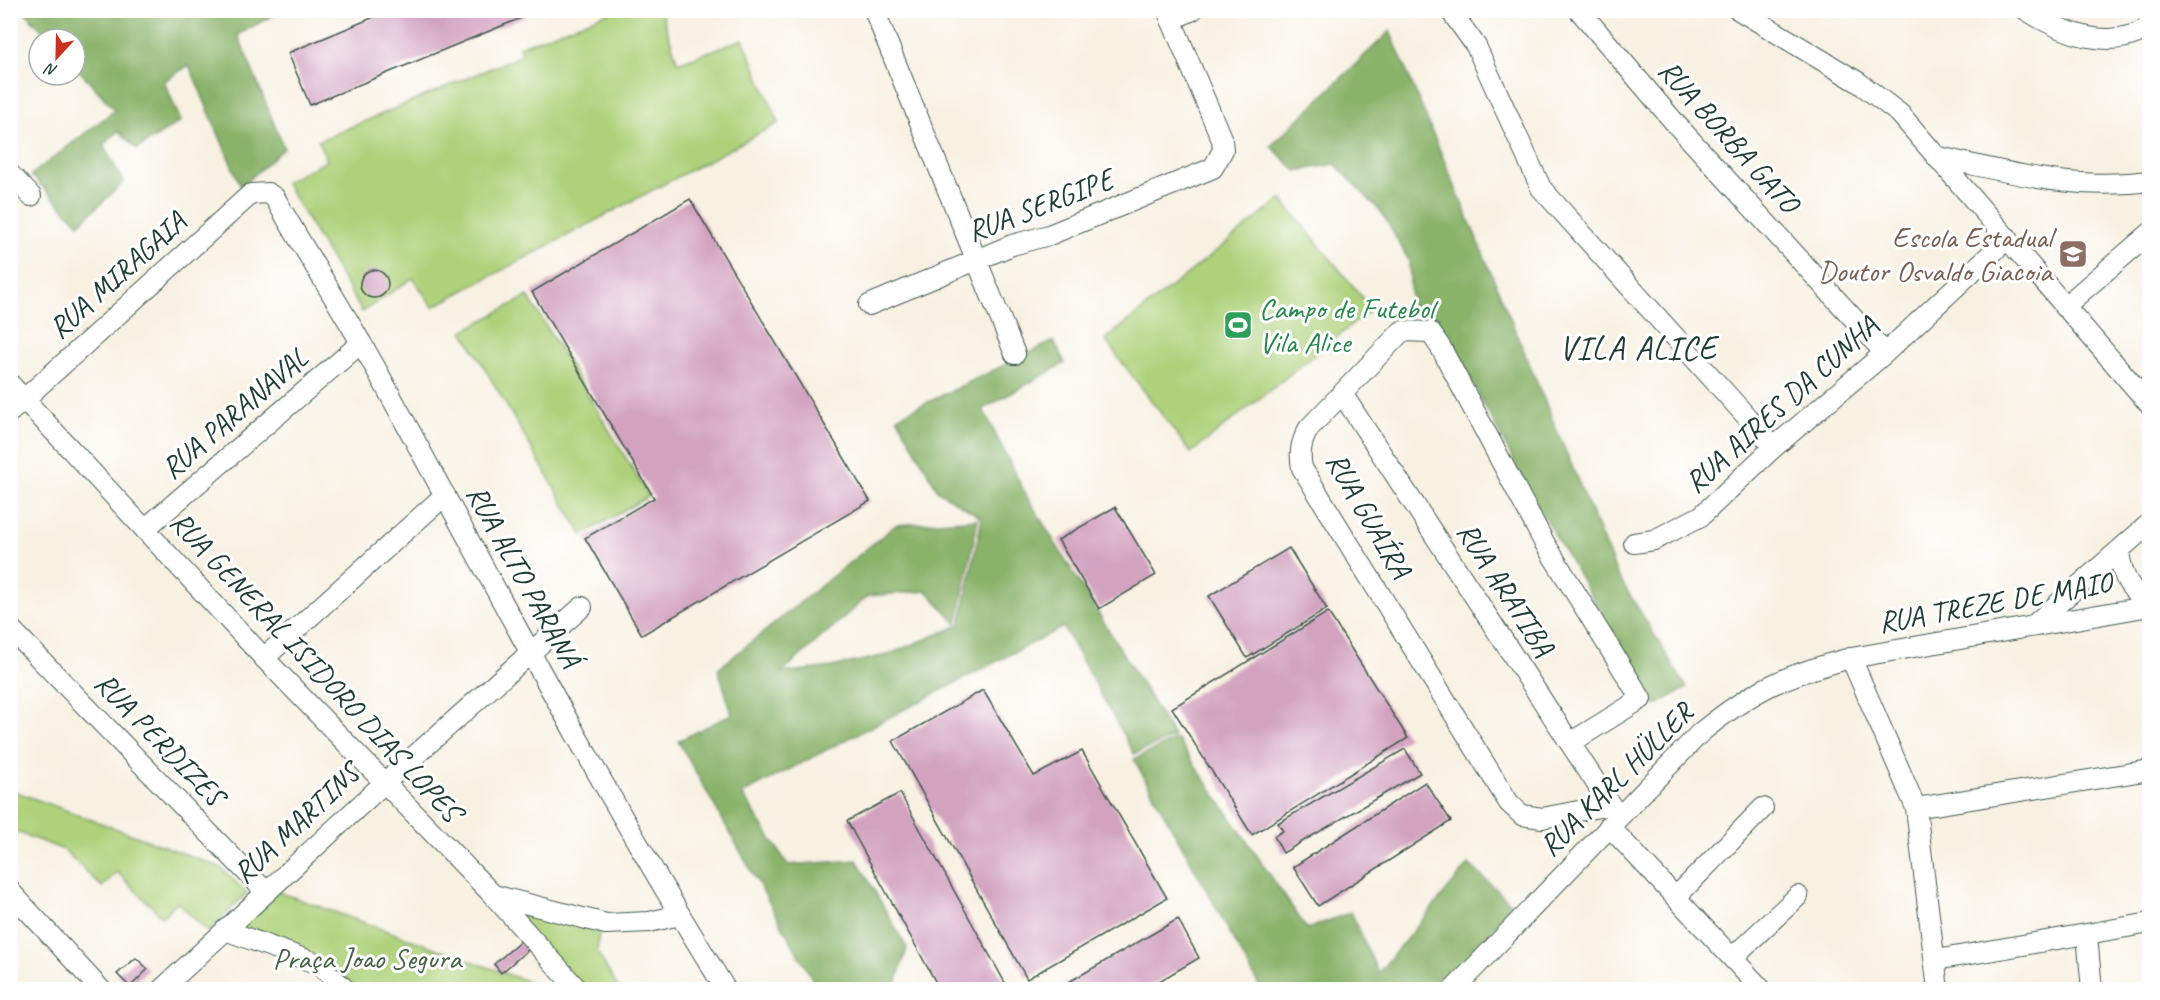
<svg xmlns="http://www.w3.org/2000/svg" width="2160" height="1000" viewBox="0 0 2160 1000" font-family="Caveat,sans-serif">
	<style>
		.green { fill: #aed17a; stroke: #668757; stroke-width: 1.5 }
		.forest { fill: #8ab36a; stroke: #54784f; stroke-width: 1.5 }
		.building { fill: #d2a2bf }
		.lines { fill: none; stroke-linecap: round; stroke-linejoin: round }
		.minor-casing { stroke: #40584e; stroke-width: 22 }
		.minor { stroke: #fff; stroke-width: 20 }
		.labels { text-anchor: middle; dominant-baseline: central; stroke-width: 6; stroke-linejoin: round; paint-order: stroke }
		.street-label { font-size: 30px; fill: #1f3d34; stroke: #fff }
		.education-label { font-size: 30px; fill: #785e54; stroke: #fff; text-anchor: end }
		.leisure-label { font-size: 30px; fill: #27864d; stroke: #fff; text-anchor: start }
		.park-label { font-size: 30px; fill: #436246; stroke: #fff }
		.quarter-label { font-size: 33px; letter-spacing: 1.5px; fill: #1f3d34; stroke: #fff }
	</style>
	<rect width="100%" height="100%" fill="#fff"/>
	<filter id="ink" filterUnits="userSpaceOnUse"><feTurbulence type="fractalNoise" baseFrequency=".0167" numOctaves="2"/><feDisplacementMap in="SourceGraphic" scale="12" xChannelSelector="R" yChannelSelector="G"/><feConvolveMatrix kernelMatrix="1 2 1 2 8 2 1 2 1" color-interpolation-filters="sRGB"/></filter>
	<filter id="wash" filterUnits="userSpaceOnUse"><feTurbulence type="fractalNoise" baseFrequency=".008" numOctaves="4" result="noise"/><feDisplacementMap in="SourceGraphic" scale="24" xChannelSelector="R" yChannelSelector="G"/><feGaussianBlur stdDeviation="1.35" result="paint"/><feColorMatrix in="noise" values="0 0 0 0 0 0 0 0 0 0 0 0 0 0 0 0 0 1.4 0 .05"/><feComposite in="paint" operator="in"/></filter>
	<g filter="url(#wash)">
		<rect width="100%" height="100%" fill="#f8f1e2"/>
		<g class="green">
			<polygon points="613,11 661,11 678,63 743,39 779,123 433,307 413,278 362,312 285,182 327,161 318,141 522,55 519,47"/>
			<polygon points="1281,199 1372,309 1191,453 1105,340"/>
			<polygon points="528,296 649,496 582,535 463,331"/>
			<polygon points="11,790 220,867 247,893 208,932 177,902 162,917 117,872 102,887 64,850 11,830"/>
			<polygon points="276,891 549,989 353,989 234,928"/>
			<polygon points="503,905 594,926 599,933 597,952 619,989 579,989"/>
		</g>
		<g class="forest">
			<polygon points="24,11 280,11 238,35 284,148 241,187 189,65 164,81 181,121 137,149 118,131 103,145 124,182 79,224 31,175 115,110 75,66 75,39 50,39"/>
			<path d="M1390,31L1617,574L1687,688L1656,705L1538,507L1459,357C1455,328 1435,320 1411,308L1409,261L1382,213L1335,164L1296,171L1271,146Z"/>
			<polygon points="1054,341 1065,363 983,409 1027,497 1174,737 1134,754 1063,627 742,794 788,865 857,860 907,948 894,990 818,989 678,741 732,714 718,669 896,525 978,519 957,624 927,591 868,596 781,673 832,667 887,655 960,625 982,518 938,491 897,417"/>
			<polygon points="1177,739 1307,929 1351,912 1378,973 1469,864 1512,904 1471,958 1440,989 1261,989 1134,759"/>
		</g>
		<g id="blocks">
			<g class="building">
				<polygon points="391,10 538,10 538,11 310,105 288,53"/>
				<polygon points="690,199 870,501 642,635 585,538 654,498 532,292"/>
				<circle cx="374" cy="284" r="14"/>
				<polygon points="1115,507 1156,575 1099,609 1058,540"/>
				<polygon points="1289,548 1327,609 1247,658 1209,596"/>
				<polygon points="1328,612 1408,738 1252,835 1172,708"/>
				<polygon points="983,690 1034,776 1082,751 1167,898 1027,979 893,741"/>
				<polygon points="1405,749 1420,773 1283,853 1274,836 1283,831 1278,823"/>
				<polygon points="1425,782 1451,821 1318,906 1293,867"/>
				<polygon points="900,793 1009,990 940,990 847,821"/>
				<polygon points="1178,919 1199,958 1144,990 1055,990"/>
				<polygon points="528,935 535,944 501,973 494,964"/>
				<polygon points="136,958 148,969 130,987 117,974"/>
			</g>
		</g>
	</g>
	<g filter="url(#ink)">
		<use href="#blocks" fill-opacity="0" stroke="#40584e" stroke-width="1.5"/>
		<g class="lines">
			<g class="minor-casing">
				<g id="minor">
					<polyline points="874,10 1015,354"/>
					<polyline points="1450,10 1476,46 1541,188 1774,447"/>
					<polyline points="1579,10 1676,124 1885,353"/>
					<polyline points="1739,10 1858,82 1900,114 2150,405"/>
					<path d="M2026,10C2062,33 2112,53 2150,26"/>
					<polyline points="1171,20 1193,10"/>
					<path d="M1939,157C2011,173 2075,191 2150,181"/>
					<polyline points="10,174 31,196"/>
					<polyline points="869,305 1012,245 1049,235 1213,168 1223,150 1222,140 1167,10"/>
					<polyline points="2064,307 2150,233"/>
					<polyline points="10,384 264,658 493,895 578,990"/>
					<polyline points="1343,395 1617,815"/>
					<path d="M10,412L251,194L268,193L275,198C307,255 343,310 375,367C489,576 600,788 726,990"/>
					<polyline points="146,528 361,343"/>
					<polyline points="1634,543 1654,540 1701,516 1774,447 1885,353 2008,238"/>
					<path d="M2119,552C2123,580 2129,587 2149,606"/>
					<polyline points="2035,624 2150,523"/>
					<polyline points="10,628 266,892"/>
					<polyline points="264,658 445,495"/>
					<polyline points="1851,658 1916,808 1938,990"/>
					<path d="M1570,743L1641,699L1544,542L1441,348L1430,332L1402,331L1309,428C1301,442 1299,452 1302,468L1509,803L1522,815L1542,818L1610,805"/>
					<polyline points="1916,808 2150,770"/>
					<polyline points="1609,826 1762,990"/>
					<polyline points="10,891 101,990"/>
					<polyline points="493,895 606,924 649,922 680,915"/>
					<polyline points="1676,897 1763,808"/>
					<polyline points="225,930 318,964 346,990"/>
					<polyline points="2087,935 2092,990"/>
					<polyline points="1733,957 1798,896"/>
					<polyline points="1936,960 2150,923"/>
					<polyline points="161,990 383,784 582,607"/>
					<path d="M1453,990L1700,733C1754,689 1785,675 1851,658L2150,606"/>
				</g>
			</g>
			<use href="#minor" class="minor"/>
		</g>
	</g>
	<defs>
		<g id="school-square" transform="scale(1.5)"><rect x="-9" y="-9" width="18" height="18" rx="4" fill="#8d6e63" stroke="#fff"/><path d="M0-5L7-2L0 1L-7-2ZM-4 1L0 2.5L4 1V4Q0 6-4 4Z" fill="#fff"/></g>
		<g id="stadium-square" transform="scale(1.5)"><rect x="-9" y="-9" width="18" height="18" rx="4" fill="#2e9e5b" stroke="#fff"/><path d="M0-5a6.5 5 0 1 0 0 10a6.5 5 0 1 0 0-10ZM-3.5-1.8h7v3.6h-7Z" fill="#fff"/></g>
	</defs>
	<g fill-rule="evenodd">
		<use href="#school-square" x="2073" y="254"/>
		<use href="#stadium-square" x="1238" y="325"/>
	</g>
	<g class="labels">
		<g class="street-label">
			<text transform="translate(1729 136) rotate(48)">RUA BORBA GATO</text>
			<text transform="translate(1040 205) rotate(-21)">RUA SERGIPE</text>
			<text transform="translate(117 275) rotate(-42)">RUA MIRAGAIA</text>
			<text transform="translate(1781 404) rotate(-42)">RUA AIRES DA CUNHA</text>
			<text transform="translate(234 413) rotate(-41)">RUA PARANAVAL</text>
			<text transform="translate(1369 515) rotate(60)">RUA GUAÍRA</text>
			<text transform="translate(524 576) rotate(61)">RUA ALTO PARANÁ</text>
			<text transform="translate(1506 589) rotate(57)">RUA ARATIBA</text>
			<text transform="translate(1995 602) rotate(-10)">RUA TREZE DE MAIO</text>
			<text transform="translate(316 666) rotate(47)">RUA GENERAL ISIDORO DIAS LOPES</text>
			<text transform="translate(160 739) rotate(46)">RUA PERDIZES</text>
			<text transform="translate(1616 779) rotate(-45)">RUA KARL HÜLLER</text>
			<text transform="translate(296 823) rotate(-43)">RUA MARTINS</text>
		</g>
		<g class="education-label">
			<text x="2052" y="237">Escola Estadual<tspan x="2052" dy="34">Doutor Osvaldo Giacoia</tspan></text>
		</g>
		<g class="leisure-label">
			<text x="1259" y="308">Campo de Futebol<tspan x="1259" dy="34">Vila Alice</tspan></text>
		</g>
		<g class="park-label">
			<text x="367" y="958">Praça Joao Segura</text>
		</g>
		<g class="quarter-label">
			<text x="1638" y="348">VILA ALICE</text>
		</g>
	</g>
	<rect width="2160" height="1000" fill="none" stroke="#fff" stroke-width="36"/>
	<g transform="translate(57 57) rotate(202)"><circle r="28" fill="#ffffff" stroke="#a5b1ae" stroke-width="1.5"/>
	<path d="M0-4.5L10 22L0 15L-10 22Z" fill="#c8321e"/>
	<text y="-9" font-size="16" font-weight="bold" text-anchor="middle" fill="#1f3d34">N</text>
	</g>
</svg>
